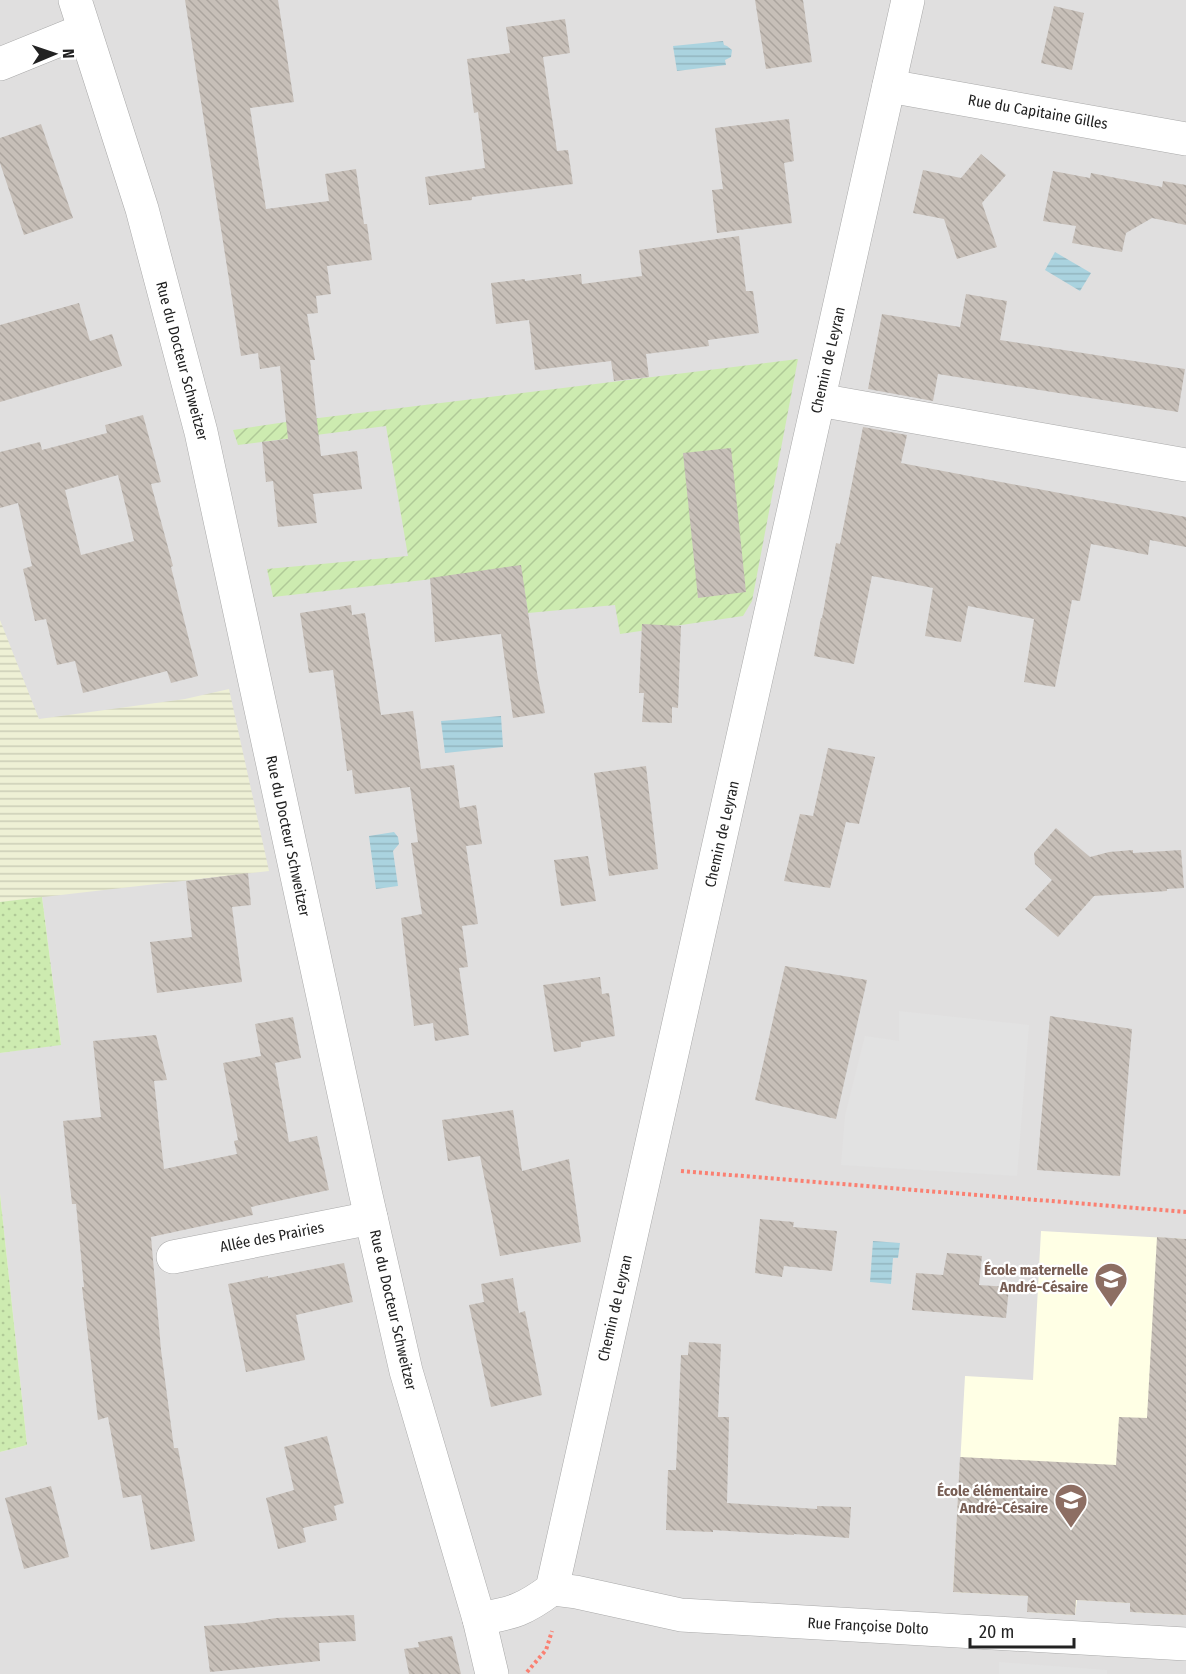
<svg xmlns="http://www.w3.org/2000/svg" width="1186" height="1674" viewBox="0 0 1186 1674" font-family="'Fira Sans Condensed',sans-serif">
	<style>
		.residential { fill: #e0dfdf }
		.education { fill: #ffffe5 }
		.farmland { fill: url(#farmland-rules) }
		.grass { fill: url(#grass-dots) }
		.garden { fill: url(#garden-furrows) }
		.parking { fill: #e2e2e2 }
		.water { fill: url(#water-rules) }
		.building { fill: url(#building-back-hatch); fill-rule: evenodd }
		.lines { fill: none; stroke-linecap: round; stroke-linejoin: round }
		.minor-casing { stroke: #a9a9a9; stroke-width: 34 }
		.path { stroke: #fa8072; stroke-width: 4; stroke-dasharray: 3 3; stroke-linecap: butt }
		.minor { stroke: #fff; stroke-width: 33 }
		.labels { text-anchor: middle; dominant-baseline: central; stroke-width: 4.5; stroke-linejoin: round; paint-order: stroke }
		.street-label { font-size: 15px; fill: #222; stroke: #fff }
		.education-label { font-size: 15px; font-weight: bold; fill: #785e54; stroke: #fff; text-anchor: end }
	</style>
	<defs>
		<pattern id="farmland-rules" width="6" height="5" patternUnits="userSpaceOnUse" patternTransform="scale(1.5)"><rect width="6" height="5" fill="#eef0d5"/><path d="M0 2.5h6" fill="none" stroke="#ccceb7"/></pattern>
		<pattern id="grass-dots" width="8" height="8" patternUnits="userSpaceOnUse" patternTransform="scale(1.5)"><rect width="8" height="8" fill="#cdebb0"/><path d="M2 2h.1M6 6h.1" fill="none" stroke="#b0c997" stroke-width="1.8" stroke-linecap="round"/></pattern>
		<pattern id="garden-furrows" width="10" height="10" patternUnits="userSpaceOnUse" patternTransform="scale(1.5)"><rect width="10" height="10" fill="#cdebb0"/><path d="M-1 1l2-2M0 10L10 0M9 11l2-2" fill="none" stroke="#b0c997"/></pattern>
		<pattern id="water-rules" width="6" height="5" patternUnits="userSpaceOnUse" patternTransform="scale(1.5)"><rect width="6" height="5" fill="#aad3df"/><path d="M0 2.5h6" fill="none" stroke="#92b5bf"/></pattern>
		<pattern id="building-back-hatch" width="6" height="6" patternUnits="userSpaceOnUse" patternTransform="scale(1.5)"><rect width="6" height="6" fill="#c7bfb8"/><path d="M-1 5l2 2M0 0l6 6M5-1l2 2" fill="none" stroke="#aba49e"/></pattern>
	</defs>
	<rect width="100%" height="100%" fill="#f2efe9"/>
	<polygon class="residential" points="0,0 1186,0 1186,1674 0,1674 0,1452 27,1445 0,1194 0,1053 61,1044 42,897 0,902"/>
	<polygon class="education" points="1041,1231 1186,1239 1186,1615 1131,1612 1131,1603 1077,1600 1075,1615 1028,1612 1028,1596 953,1592 965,1376 1033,1380"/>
	<polygon class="farmland" points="0,620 39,719 185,699 229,689 269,871 0,902"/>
	<g class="grass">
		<polygon points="42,897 61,1045 0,1053 0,902"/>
		<polygon points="0,1194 27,1445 0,1452"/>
	</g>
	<polygon class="garden" points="798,359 752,601 743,616 620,634 615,605 528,613 521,569 273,597 267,569 408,556 386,426 238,445 233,430 286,422"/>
	<g class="parking">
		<polygon points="899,1011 1029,1025 1017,1176 841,1165 845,1116 865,1036 899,1041"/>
		<polygon points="999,1662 1107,1670 1107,1674 999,1674"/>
	</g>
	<g class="water">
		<polygon points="723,41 724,45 727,46 732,50 731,57 725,60 726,65 677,71 673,46"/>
		<polygon points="1055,252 1091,273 1080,291 1045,270"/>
		<polygon points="501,716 503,747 445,753 441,721"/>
		<polygon points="394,832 398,837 399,844 393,851 398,886 376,889 369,836"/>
		<polygon points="873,1241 900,1243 898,1258 893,1258 891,1284 870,1282"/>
	</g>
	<g class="building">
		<polygon points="185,0 278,0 294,102 250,108 266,209 329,201 325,174 356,169 364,224 367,224 372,260 327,266 331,294 316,296 318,313 307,314 315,360 310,360 321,456 357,451 362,489 313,494 317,523 278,527 273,481 266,482 262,442 288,439 280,366 260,369 258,353 241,356"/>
		<polygon points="755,0 803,0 812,62 766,69"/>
		<polygon points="1054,6 1084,13 1072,70 1041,63"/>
		<polygon points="565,19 570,53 543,57 557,151 568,150 573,184 472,197 472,200 429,205 425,177 485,168 478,112 474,113 467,59 510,53 506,27"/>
		<polygon points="789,119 794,161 784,163 792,223 717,233 712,190 723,189 715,128"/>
		<polygon points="41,124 73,218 24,235 0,163 0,138"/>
		<polygon points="981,154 1006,175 982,203 997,247 957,259 944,219 913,213 923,170 961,178"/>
		<polygon points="1053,171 1090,178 1091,173 1162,187 1163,181 1186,185 1186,225 1152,218 1126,233 1122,252 1072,243 1076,226 1043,221"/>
		<polygon points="739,236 746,291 753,291 759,333 708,340 709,346 646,354 649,377 614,381 611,361 535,370 529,320 496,324 491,283 525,279 525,281 581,274 582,284 642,276 639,250"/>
		<polygon points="966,294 1007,301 1000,340 1185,369 1178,412 938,374 933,401 868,389 882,314 960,327"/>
		<polygon points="79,303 90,341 112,334 122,366 0,402 0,325"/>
		<path d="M143,415L161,482L151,484L173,566L171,567L198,676L171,683L167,671L83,693L75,661L57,665L46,619L35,621L23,569L32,566L18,503L0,508V452L40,442L42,450L107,433L105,425ZM118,475L134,541L81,555L65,490Z"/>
		<polygon points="863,427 907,435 901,463 1186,517 1186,547 1150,540 1148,555 1091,544 1080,601 1072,600 1055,687 1024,682 1034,619 968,606 961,642 925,636 933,588 872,576 854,664 814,656 821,618 822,618 836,543 840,544"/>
		<polygon points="731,448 746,592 698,598 683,453"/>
		<polygon points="521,565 537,673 545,713 513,718 501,634 435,642 430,578"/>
		<polygon points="351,605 352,615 365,613 381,715 413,711 421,769 454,765 460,808 476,805 482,844 466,846 478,924 462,926 468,967 459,968 469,1035 435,1041 433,1023 414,1026 401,918 422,914 411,843 418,842 410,787 355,794 352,770 347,771 333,670 309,673 300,613"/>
		<polygon points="642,624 681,626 678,708 672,707 672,723 642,722 644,693 639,693"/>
		<polygon points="828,748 875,757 859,824 846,822 830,888 784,881 800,814 813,816"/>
		<polygon points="646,766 658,869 609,876 594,773"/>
		<polygon points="1056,828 1090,857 1109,852 1133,850 1133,853 1181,850 1184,888 1167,889 1167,891 1094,896 1058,937 1025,909 1052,880 1035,864 1034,853"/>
		<polygon points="588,856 596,901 561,906 554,860"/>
		<polygon points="248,873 251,905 232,907 242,982 157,993 150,942 192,937 186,881"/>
		<polygon points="785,966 867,980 836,1119 755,1100"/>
		<polygon points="600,977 602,994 609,993 615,1036 581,1042 581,1047 554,1052 543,985"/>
		<polygon points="1050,1016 1132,1029 1120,1176 1037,1170"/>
		<polygon points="293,1017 301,1058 275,1063 289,1142 317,1136 329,1190 251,1207 253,1215 151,1237 161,1350 174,1448 178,1448 195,1541 151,1550 141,1495 123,1498 108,1417 98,1420 82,1287 84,1287 76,1204 72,1204 63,1121 101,1117 93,1041 156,1035 167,1080 154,1081 164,1169 237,1154 234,1141 238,1140 223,1063 261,1056 255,1024"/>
		<polygon points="513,1110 522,1171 569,1159 581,1242 500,1256 480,1156 448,1161 442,1120"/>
		<polygon points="760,1219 794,1222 793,1227 837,1231 832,1271 784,1266 782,1277 755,1273"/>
		<polygon points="1157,1237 1186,1239 1186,1615 1130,1612 1130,1603 1076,1600 1075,1615 1027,1612 1028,1596 953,1592 960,1457 1116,1465 1119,1417 1147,1418"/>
		<polygon points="947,1253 982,1256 979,1285 1009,1287 1006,1318 912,1310 916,1273 943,1275"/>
		<polygon points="344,1263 353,1302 296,1315 305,1360 246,1372 228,1284 268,1276 268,1278"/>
		<polygon points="513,1278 519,1313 525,1311 542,1395 491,1407 469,1305 484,1302 481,1284"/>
		<polygon points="689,1342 721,1344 718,1417 729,1417 727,1503 817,1509 817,1506 851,1507 849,1538 794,1534 794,1535 713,1530 713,1532 666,1530 668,1470 676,1470 681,1355 688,1355"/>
		<polygon points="327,1436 344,1503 334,1506 337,1520 303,1528 306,1542 278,1549 266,1498 294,1490 284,1447"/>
		<polygon points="51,1486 69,1557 24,1569 5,1498"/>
		<polygon points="354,1615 356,1641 319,1643 320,1661 210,1672 204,1626 245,1623 276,1618"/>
		<polygon points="452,1636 461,1674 409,1674 404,1649 419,1647 418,1642"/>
	</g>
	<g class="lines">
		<g class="minor-casing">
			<g id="minor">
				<polyline points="75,0 142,209 201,432 365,1191 406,1371 479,1619 492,1674"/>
				<polyline points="0,64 84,30"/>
				<polyline points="889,86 1186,139"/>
				<polyline points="819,400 1186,465"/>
				<polyline points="173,1257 371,1218"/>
				<polyline points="552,1589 576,1592 681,1615 1186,1644"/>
				<path d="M479,1619C513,1613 524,1610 552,1589L908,0"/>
			</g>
		</g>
		<g class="path">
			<polyline points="681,1171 1186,1212"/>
			<polyline points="527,1672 546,1650 552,1631"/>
		</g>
		<use href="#minor" class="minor"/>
	</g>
	<defs>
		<g id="school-pin" transform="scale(1.725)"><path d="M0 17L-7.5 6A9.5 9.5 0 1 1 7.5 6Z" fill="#8d6e63" stroke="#fff"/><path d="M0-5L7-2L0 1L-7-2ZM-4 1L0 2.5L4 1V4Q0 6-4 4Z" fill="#fff"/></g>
	</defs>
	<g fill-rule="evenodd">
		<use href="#school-pin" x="1111" y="1279"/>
		<use href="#school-pin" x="1071" y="1500"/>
	</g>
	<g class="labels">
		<g class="street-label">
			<text transform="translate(1038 112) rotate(10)">Rue du Capitaine Gilles</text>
			<text transform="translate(828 360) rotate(-77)">Chemin de Leyran</text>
			<text transform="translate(182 361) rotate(75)">Rue du Docteur Schweitzer</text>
			<text transform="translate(722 834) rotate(-77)">Chemin de Leyran</text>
			<text transform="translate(288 836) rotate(78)">Rue du Docteur Schweitzer</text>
			<text transform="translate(272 1237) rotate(-11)">Allée des Prairies</text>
			<text transform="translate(615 1308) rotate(-77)">Chemin de Leyran</text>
			<text transform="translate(393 1310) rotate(77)">Rue du Docteur Schweitzer</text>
			<text transform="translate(868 1626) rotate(3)">Rue Françoise Dolto</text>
		</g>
		<g class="education-label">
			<text x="1088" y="1270">École maternelle<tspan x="1088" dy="17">André-Césaire</tspan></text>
			<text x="1048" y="1491">École élémentaire<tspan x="1048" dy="17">André-Césaire</tspan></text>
		</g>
	</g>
	<g transform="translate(54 54) rotate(88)" stroke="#ffffff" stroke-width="4.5" paint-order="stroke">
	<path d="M0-4.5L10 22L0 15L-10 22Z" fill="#222222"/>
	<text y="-9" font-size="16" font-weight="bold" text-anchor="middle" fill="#222222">N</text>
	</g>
	<path d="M970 1638v9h104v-9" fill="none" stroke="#222222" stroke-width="3"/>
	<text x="979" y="1638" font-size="18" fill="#222222" stroke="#ffffff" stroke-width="4.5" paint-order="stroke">20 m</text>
</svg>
